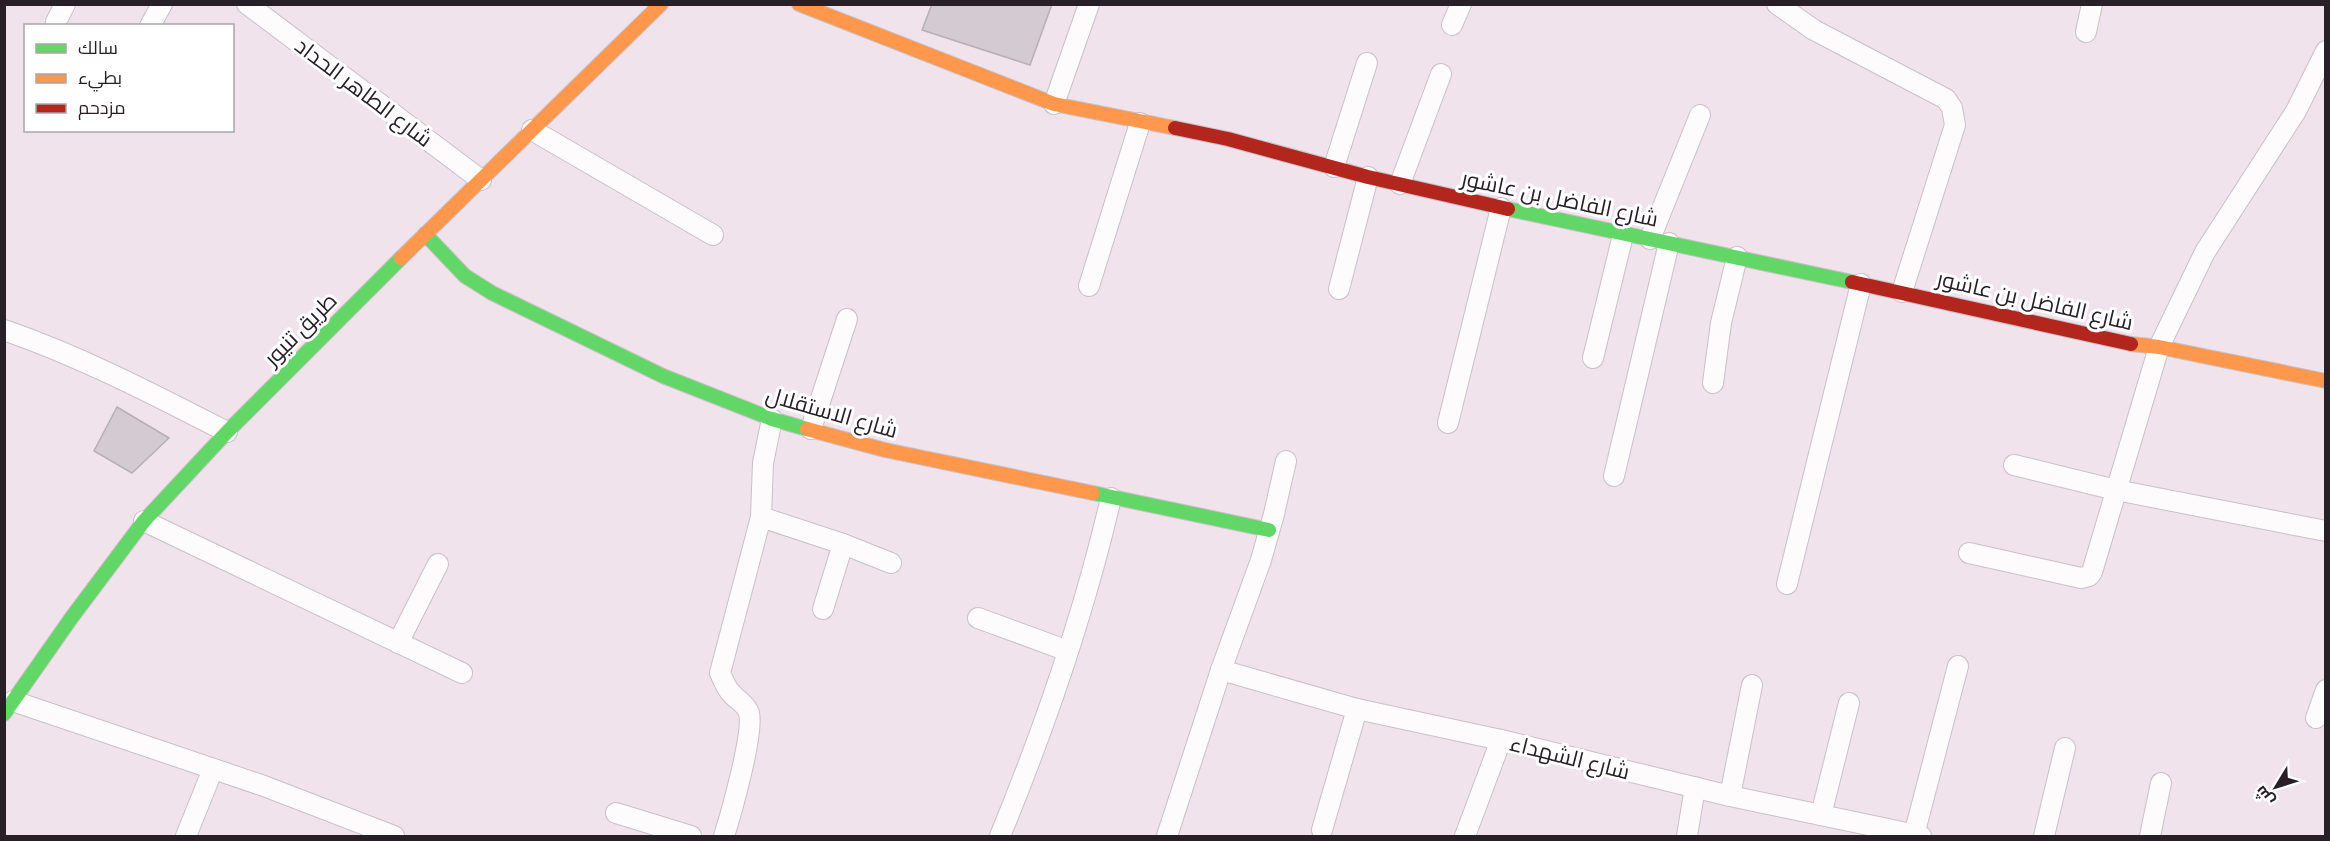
<svg xmlns="http://www.w3.org/2000/svg" width="2330" height="841" viewBox="0 0 2330 841" font-family="'Titillium Web',Cairo,sans-serif">
	<style>
		.building { fill: #d4cad1; stroke: #b8aeb5; stroke-width: 1.5 }
		.lines { fill: none; stroke-linecap: round; stroke-linejoin: round }
		.street-casing { stroke: #cac0c7; stroke-width: 22 }
		.fast-casing { stroke: #cac0c7; stroke-width: 16 }
		.slow-casing { stroke: #cac0c7; stroke-width: 16 }
		.jam-casing { stroke: #cac0c7; stroke-width: 16 }
		.street { stroke: #fdfbfc; stroke-width: 20 }
		.fast { stroke: #63d668; stroke-width: 14 }
		.slow { stroke: #ff974d; stroke-width: 14 }
		.jam { stroke: #b3261e; stroke-width: 14 }
		.labels { text-anchor: middle; dominant-baseline: central; stroke-width: 6; stroke-linejoin: round; paint-order: stroke }
		.street-label { font-size: 22px; fill: #282026; stroke: #fff }
	</style>
	<rect width="100%" height="100%" fill="#f0e3ec"/>
	<g class="building">
		<polygon points="932,4 1052,4 1030,65 922,30"/>
		<polygon points="117,407 169,438 132,473 94,451"/>
	</g>
	<g class="lines">
		<g class="street-casing">
			<g id="street">
				<polyline points="247,4 481,180"/>
				<polyline points="1777,4 1814,30 1946,99 1952,108 1955,125 1902,292"/>
				<polyline points="56,22 65,4"/>
				<polyline points="1452,25 1461,4"/>
				<polyline points="150,26 162,4"/>
				<polyline points="2086,32 2092,4"/>
				<polyline points="1054,104 1089,4"/>
				<polyline points="532,130 713,235"/>
				<polyline points="1334,167 1367,63"/>
				<polyline points="1400,184 1441,74"/>
				<polyline points="1650,239 1700,115"/>
				<polyline points="1089,286 1140,123"/>
				<polyline points="1339,289 1368,177"/>
				<path d="M4,330C82,357 155,395 227,432"/>
				<polyline points="1593,358 1623,235"/>
				<polyline points="1713,383 1721,323 1737,257"/>
				<polyline points="1448,423 1501,208"/>
				<polyline points="811,429 847,319"/>
				<polyline points="2014,465 2116,490 2326,531"/>
				<polyline points="1614,476 1669,243"/>
				<polyline points="761,517 843,544 891,563"/>
				<polyline points="144,521 462,673"/>
				<polyline points="1969,553 2081,578 2089,576 2092,572 2159,347 2205,252 2296,111 2326,51"/>
				<polyline points="1787,584 1861,284"/>
				<polyline points="823,609 843,544"/>
				<polyline points="978,618 1068,651"/>
				<polyline points="398,643 438,564"/>
				<polyline points="1221,670 1357,709 1501,740 1730,796 1921,836"/>
				<polyline points="13,701 264,786 394,836"/>
				<polyline points="2316,718 2326,690"/>
				<polyline points="1730,796 1752,685"/>
				<polyline points="616,813 691,836"/>
				<polyline points="1821,815 1849,703"/>
				<polyline points="1322,830 1357,709"/>
				<polyline points="1914,835 1958,666"/>
				<polyline points="186,836 213,769"/>
				<path d="M724,836C731,814 754,733 749,713C746,704 737,700 731,693C726,688 723,679 720,673L761,517L763,463L772,419"/>
				<path d="M1000,836C1045,727 1084,614 1111,498"/>
				<polyline points="1167,836 1221,670 1261,560 1274,514 1286,461"/>
				<polyline points="1465,836 1501,740"/>
				<polyline points="1687,836 1695,787"/>
				<polyline points="2044,836 2065,748"/>
				<polyline points="2150,836 2161,783"/>
			</g>
		</g>
		<g class="fast-casing">
			<g id="fast">
				<polyline points="1508,209 1852,282"/>
				<polyline points="425,234 465,276 492,293 663,376 772,419 807,429"/>
				<polyline points="1093,493 1269,530"/>
				<polyline points="4,714 72,617 144,521 227,432 401,258"/>
			</g>
		</g>
		<g class="slow-casing">
			<g id="slow">
				<polyline points="799,4 1054,104 1175,128"/>
				<polyline points="401,258 661,4"/>
				<polyline points="2131,344 2159,347 2326,381"/>
				<polyline points="807,429 885,450 1093,493"/>
			</g>
		</g>
		<g class="jam-casing">
			<g id="jam">
				<polyline points="1175,128 1228,139 1368,177 1508,209"/>
				<polyline points="1852,282 2131,344"/>
			</g>
		</g>
		<use href="#street" class="street"/>
		<use href="#fast" class="fast"/>
		<use href="#slow" class="slow"/>
		<use href="#jam" class="jam"/>
	</g>
	<g class="labels">
		<g class="street-label">
			<text transform="translate(364 92) rotate(37)">شارع الطاهر الحداد</text>
			<text transform="translate(1560 198) rotate(12)">شارع الفاضل بن عاشور</text>
			<text transform="translate(2035 300) rotate(13)">شارع الفاضل بن عاشور</text>
			<text transform="translate(300 329) rotate(-45)">طريق تنيور</text>
			<text transform="translate(832 412) rotate(16)">شارع الاستقلال</text>
			<text transform="translate(1570 757) rotate(14)">شارع الشهداء</text>
		</g>
	</g>
	<rect width="2330" height="841" fill="none" stroke="#282026" stroke-width="12"/>
	<rect x="24" y="24" width="210" height="108" fill="#ffffff" stroke="#a9a6a8" stroke-width="1.5"/>
	<rect x="36" y="44" width="30" height="9" fill="#63d668" stroke="#a9a6a8" stroke-width="1.5"/>
	<text x="78" y="54" font-size="18" fill="#282026">سالك</text>
	<rect x="36" y="74" width="30" height="9" fill="#ff974d" stroke="#a9a6a8" stroke-width="1.5"/>
	<text x="78" y="84" font-size="18" fill="#282026">بطيء</text>
	<rect x="36" y="104" width="30" height="9" fill="#b3261e" stroke="#a9a6a8" stroke-width="1.5"/>
	<text x="78" y="114" font-size="18" fill="#282026">مزدحم</text>
	<g transform="translate(2276 787) rotate(232)" stroke="#ffffff" stroke-width="4.5" paint-order="stroke">
	<path d="M0-4.5L10 22L0 15L-10 22Z" fill="#282026"/>
	<text y="-9" font-size="16" font-weight="bold" text-anchor="middle" fill="#282026">ش</text>
	</g>
</svg>
